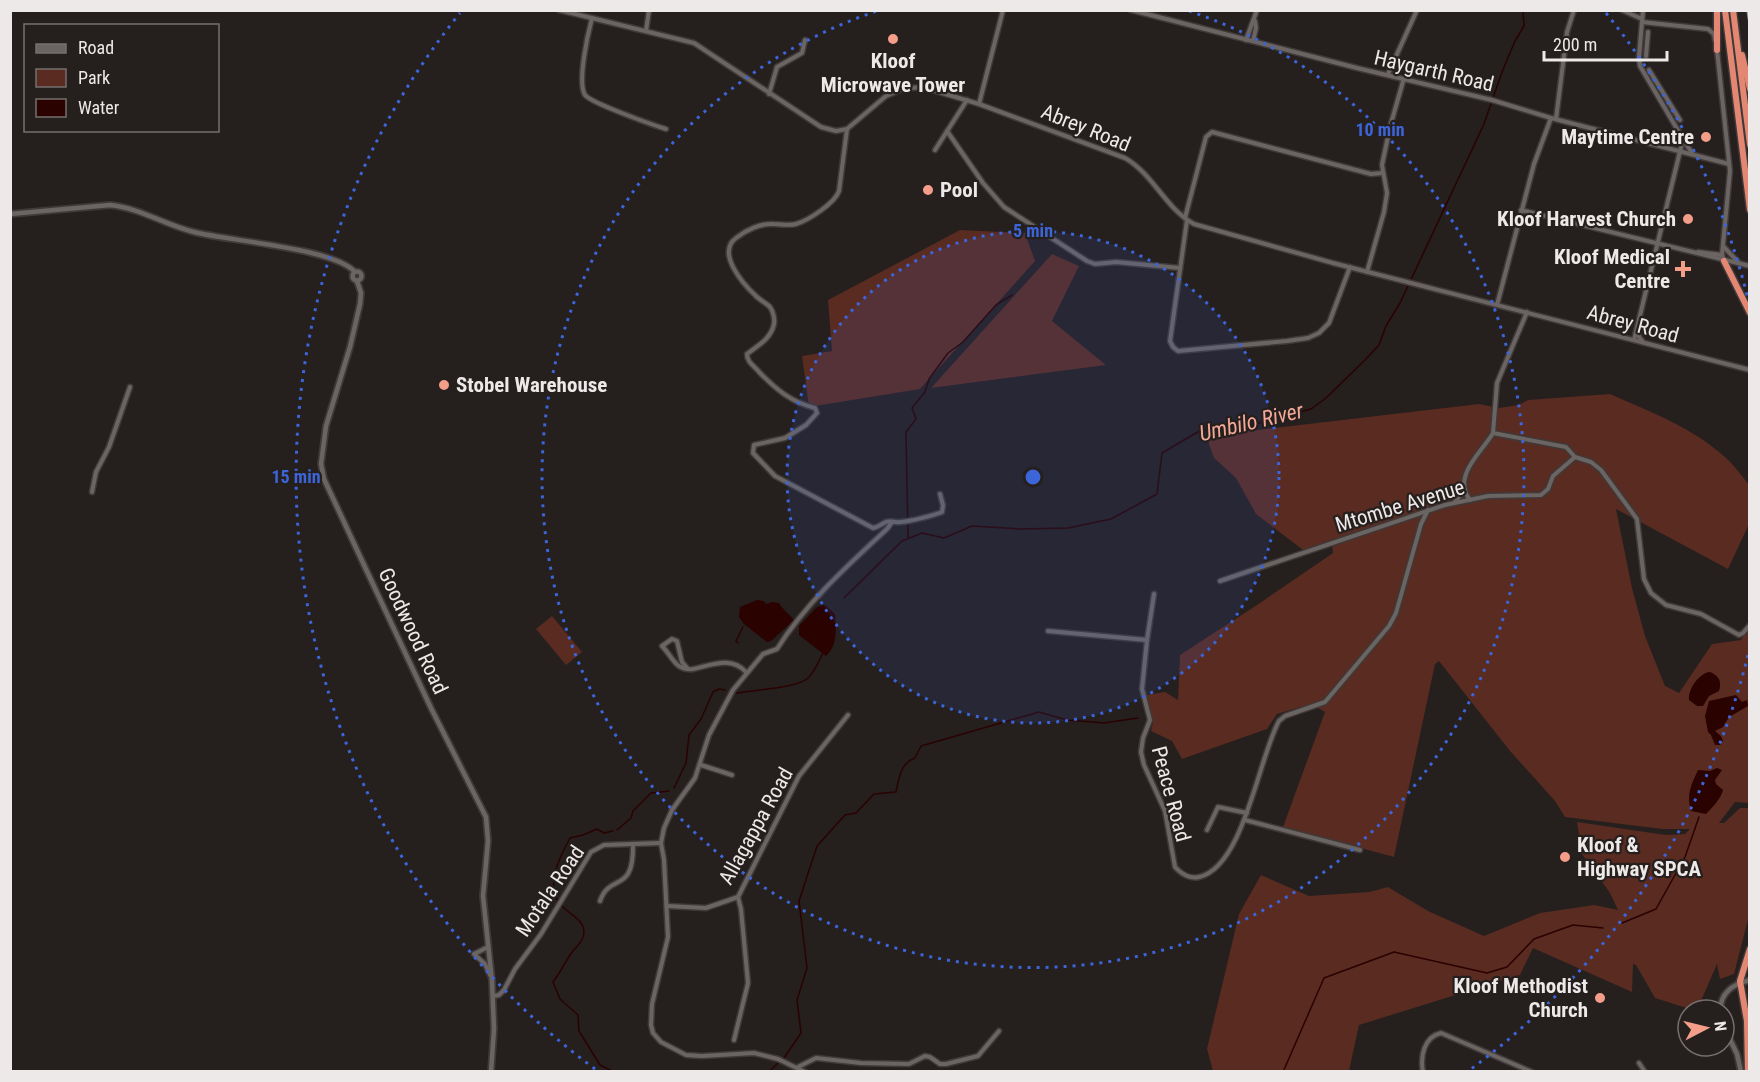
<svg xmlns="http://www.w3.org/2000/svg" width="1760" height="1082" viewBox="0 0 1760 1082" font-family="'Roboto Condensed',sans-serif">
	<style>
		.green { fill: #592b21 }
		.water { fill: #2a0200 }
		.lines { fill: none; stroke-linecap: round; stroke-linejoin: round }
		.stream { stroke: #2a0200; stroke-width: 1.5 }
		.minor-casing { stroke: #3f3a39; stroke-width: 7 }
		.tertiary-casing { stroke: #3f3a39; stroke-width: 8 }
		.motorway-casing { stroke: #3f3a39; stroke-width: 9 }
		.minor { stroke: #6a6462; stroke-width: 4 }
		.tertiary { stroke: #6a6462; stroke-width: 4.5 }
		.motorway { stroke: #e38772; stroke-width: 6 }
		.rail { stroke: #a5a09f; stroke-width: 1.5 }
		.ring { fill: none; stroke: #3c65da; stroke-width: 3; stroke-dasharray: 3 6 }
		.poi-dot { fill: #f49e8a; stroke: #251f1e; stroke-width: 2 }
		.labels { text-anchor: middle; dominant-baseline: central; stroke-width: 4.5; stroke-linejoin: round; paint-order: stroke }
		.poi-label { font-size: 21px; font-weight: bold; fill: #ede9e8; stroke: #251f1e; text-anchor: end }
		.street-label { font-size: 21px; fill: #ede9e8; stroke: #251f1e }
		.water-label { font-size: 22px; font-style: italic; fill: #f4a997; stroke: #251f1e }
		.centre { fill: #3c65da; stroke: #251f1e; stroke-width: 3 }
		.ring-label { font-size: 18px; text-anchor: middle; font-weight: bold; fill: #3c65da; stroke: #251f1e; stroke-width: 4.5; stroke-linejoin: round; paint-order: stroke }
	</style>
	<rect width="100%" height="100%" fill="#251f1e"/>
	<g class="green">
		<polygon points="960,230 1025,233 1035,261 920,389 809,407 802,356 832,351 828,300"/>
		<polygon points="1052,254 1079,266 1052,321 1106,365 931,388"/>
		<path d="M1610,394C1649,411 1693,428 1725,457C1734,465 1742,476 1749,485V524L1728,569L1616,509L1632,588L1645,636L1665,686L1679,693L1712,644L1741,640L1749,628V803L1735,802L1719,823H1724L1740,808H1749V916L1734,974L1720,979L1717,964L1697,1010H1693L1655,998L1636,965L1633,964L1632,992L1533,948L1520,975L1359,1025L1349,1071H1213L1207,1049L1239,914L1261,875L1309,896L1369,892L1388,887L1428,911L1484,936L1540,913L1594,905L1618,910L1610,893L1582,854L1577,822L1666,835L1685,834L1690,829H1662L1565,817L1555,801L1510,751L1439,661L1435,664L1394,857L1283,827L1325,712L1311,704L1277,714L1267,729L1182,759L1172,741L1151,731L1153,722L1146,695L1165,692L1178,700L1180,655L1257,605L1333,553L1332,545L1328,542L1303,550L1256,514L1236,478L1214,458L1206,436L1479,404L1499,408L1519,405L1528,400Z"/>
		<polygon points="552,616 582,652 566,665 536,629"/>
	</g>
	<g class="water">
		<path d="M757,600L764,601L766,604L772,602L779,603C783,610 789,614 794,620L771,641L767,642L744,624L739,617L740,607Z"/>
		<path d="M825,605L835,614C836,627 838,646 826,656L799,635V626L817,607Z"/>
		<path d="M1710,672C1719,676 1722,681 1719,691L1709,696L1703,706H1697L1689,700C1688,689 1699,673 1710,672Z"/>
		<polygon points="1736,695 1742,702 1747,700 1748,706 1729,717 1723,727 1715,731 1721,736 1723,741 1720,745 1715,745 1711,735 1708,732 1705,716 1709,701"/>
		<path d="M1717,768L1722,770L1715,780L1716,784L1723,790C1721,798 1713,807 1706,814L1691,811C1686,795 1691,785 1698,770L1710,771Z"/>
	</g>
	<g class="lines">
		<g class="stream">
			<polyline points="908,537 906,432 916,419 912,408 925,392 929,379 948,353 963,342 996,305 1012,295"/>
			<polyline points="844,598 902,541 922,533 944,538 972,526 1021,529 1068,528 1111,519 1157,494 1162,453 1201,430 1244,427 1311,409 1326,398 1365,360 1379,345 1386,326 1400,303 1484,124 1502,72 1515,41 1524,26 1523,10"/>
			<polyline points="738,643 736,641 743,627"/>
			<path d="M737,693C753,690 798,688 808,678C816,670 818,662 823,653"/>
			<polyline points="674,788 686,763 689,735 701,719 713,692 719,689 725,690"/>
			<polyline points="617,830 631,818 633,811 651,793 669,791"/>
			<path d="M613,831L604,833L597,829L583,835L570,838C560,856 543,889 563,907C570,914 583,920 584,931C584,942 575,947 570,955C565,963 559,974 553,982L560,999L578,1015L579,1031L600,1065L614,1072"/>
			<polyline points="1622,923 1656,909 1685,857 1699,817"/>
			<path d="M784,1058L801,1033L797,1000L807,968L799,901L817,846L845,815L856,813L874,794L896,792C899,779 900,763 915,758L921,746L1039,712L1067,720L1104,723L1138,718"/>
			<polyline points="769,1072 779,1062"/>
			<polyline points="1283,1072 1324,978 1394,952 1487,973 1507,967 1534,939 1573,925 1603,928"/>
		</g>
		<g class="minor-casing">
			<g id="minor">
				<path d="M559,10L694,43L821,127L836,131L847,129L886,96L902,89L922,87L979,104L1125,158C1153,174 1166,209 1194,224L1333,263L1750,370"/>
				<polyline points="1131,10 1357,68 1492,100 1551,118 1729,164"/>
				<polyline points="1622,10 1642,19"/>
				<path d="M592,18C588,33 577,82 585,95C591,103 653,125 666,129"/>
				<polyline points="1642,22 1708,29 1714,34 1715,40"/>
				<polyline points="646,31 649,10"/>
				<polyline points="1246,40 1257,10"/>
				<polyline points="1253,41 1256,28 1255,21"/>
				<polyline points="1717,50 1730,171 1722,255 1724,261"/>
				<polyline points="1646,56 1648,32"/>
				<polyline points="1649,70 1680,120"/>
				<polyline points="1388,74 1417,10"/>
				<polyline points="769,94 777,67 802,53 805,40"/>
				<polyline points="979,104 1003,10"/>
				<polyline points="1556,119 1567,32 1574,10"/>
				<path d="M847,129L839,191C835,203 809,220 796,224C789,226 781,224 774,224C761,223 746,230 736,238C716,253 743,284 756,296C760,300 766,303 770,307C773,311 775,319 774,324C771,339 757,346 747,354C747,363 755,366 760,373C777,390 791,402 815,408L817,413L806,425L785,438L754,445L753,453L775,476L873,528C879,527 881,524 886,522C890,520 895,523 900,522C908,522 935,515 942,512L943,505L940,494"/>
				<polyline points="947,131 983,183 1004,207 1087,261 1095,264 1116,262 1180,268"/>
				<polyline points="1683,139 1692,153"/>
				<polyline points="935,150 967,100"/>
				<polyline points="1521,210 1750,266"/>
				<polyline points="1185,218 1206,137 1212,132 1371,174 1383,173"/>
				<polyline points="1187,220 1170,341 1173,347 1178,351 1287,341 1308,338 1319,333 1329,323 1350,267"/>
				<polyline points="1724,247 1739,263"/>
				<polyline points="1698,252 1722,255"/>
				<polyline points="1367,272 1384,212 1387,193 1382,165 1390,127 1404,78"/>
				<polyline points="1497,305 1534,164 1551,118"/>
				<polyline points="1527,312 1497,383 1493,433 1566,447 1575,457 1591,462 1601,470 1637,519 1644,579 1651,593 1666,605 1701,614 1739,635 1743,633 1750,625"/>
				<polyline points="1639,327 1639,337 1643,342"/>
				<polyline points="1634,340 1683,139 1640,66 1639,57 1643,10"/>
				<polyline points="92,492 96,472 109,447 130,387"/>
				<path d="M1470,500C1451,476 1483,451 1493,433"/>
				<polyline points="1455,502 1465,489"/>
				<polyline points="1220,581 1445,505 1488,496 1541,495 1548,489 1553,476 1575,457"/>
				<path d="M1154,594L1147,640L1142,689L1150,720L1143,738L1141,752L1144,765L1165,811L1175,867C1181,874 1190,879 1199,877C1244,867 1259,756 1279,721L1285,716L1325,702L1389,626L1396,613L1421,524L1428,510"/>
				<polyline points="1048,631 1147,640"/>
				<path d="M688,669L682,662L677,641L672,639L662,646C673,657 675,671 693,669C712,665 731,656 746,672"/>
				<polyline points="701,765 732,775"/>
				<polyline points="1245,820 1360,850"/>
				<polyline points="1207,830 1218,807 1247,813"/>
				<path d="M600,901C610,872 634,895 633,844"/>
				<polyline points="667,906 706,908 738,897 799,776 848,715"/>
				<polyline points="488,947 474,954 485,964 490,975"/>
				<polyline points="493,996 499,995 504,990 515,969 541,934 591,852 604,845 661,843"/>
				<polyline points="734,1040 748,983 741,909 738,897"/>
				<polyline points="1639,1063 1645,1072"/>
				<polyline points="798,1067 816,1058 861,1063 909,1064 925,1056 930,1057 940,1064 946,1064 978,1056 999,1031"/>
				<path d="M805,1072L778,1059L754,1053L702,1056L686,1055L661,1042L653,1033L651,1025L652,1004L668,937L664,860L661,843L664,828L672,810L695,778L709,735L733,690L763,654L777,649C806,603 847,566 887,529L892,522"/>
				<path d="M1423,1072C1420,1056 1424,1037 1441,1033L1532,1072"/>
			</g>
		</g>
		<g class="tertiary-casing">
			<g id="tertiary">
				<path d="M10,214L110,205C140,208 165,225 194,232C228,241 334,248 355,272"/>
				<circle cx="357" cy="276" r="4.5"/>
				<polyline points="357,281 361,293 360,304 350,347 326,426 321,464 324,479 364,565 431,708 486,817 488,841 483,896 492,981 494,1029 491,1072"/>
				<path d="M1720,1010C1721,992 1733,984 1750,980"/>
				<polyline points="1724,1027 1737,1054 1741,1072"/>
			</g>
		</g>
		<g class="motorway-casing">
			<g id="motorway">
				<polyline points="1725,10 1750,210"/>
				<polyline points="1733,10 1750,145"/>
				<polyline points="1717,50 1717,10"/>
				<polyline points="1742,55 1750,89"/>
				<polyline points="1724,261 1750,313"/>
				<polyline points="1748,1072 1747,1021 1740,981 1750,949"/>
			</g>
		</g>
		<use href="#minor" class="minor"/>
		<use href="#tertiary" class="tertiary"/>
		<use href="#motorway" class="motorway"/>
		<polyline class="rail" points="1747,10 1750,29"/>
	</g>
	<circle cx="1033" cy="477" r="246" fill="#3c65da" fill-opacity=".12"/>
	<g class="ring">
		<circle cx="1033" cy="477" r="246"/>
		<path d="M1189 11A491 491 0 1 1 877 11"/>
		<path d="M1748 655A737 737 0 0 1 1471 1069M595 1069A737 737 0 0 1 460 13M1606 13A737 737 0 0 1 1748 299"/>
	</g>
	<g class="poi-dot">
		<circle cx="893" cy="39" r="6"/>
		<circle cx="1706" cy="137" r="6"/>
		<circle cx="928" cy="190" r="6"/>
		<circle cx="1688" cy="219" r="6"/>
		<path d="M1680 260h6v6h6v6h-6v6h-6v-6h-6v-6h6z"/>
		<circle cx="444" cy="385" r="6"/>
		<circle cx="1565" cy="857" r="6"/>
		<circle cx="1600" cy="998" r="6"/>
	</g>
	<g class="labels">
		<g class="poi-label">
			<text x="893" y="61" text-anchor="middle">Kloof<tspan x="893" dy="24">Microwave Tower</tspan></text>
			<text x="1694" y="137">Maytime Centre</text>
			<text x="940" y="190" text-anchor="start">Pool</text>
			<text x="1676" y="219">Kloof Harvest Church</text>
			<text x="1670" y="257">Kloof Medical<tspan x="1670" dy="24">Centre</tspan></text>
			<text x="456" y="385" text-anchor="start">Stobel Warehouse</text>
			<text x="1577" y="845" text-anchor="start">Kloof &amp;<tspan x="1577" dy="24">Highway SPCA</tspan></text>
			<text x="1588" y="986">Kloof Methodist<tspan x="1588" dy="24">Church</tspan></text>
		</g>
		<g class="street-label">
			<text transform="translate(1434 71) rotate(13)">Haygarth Road</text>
			<text transform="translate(1086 128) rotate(22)">Abrey Road</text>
			<text transform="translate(1633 324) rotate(15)">Abrey Road</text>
			<text transform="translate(1400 506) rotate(-17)">Mtombe Avenue</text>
			<text transform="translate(413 631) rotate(65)">Goodwood Road</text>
			<text transform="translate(1171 794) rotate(75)">Peace Road</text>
			<text transform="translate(756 826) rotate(-61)">Allagappa Road</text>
			<text transform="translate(550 891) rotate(-56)">Motala Road</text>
		</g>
		<g class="water-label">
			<text transform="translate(1251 422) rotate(-13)">Umbilo River</text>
		</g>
	</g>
	<circle cx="1033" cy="477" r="9" class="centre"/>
	<g class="ring-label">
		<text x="1380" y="136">10 min</text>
		<text x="1033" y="237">5 min</text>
		<text x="296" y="483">15 min</text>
	</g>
	<rect width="1760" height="1082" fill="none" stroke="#ede9e8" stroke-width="24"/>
	<rect x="24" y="24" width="195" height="108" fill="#251f1e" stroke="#75706f" stroke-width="1.5"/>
	<rect x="36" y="44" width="30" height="9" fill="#6a6462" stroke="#75706f" stroke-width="1.5"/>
	<text x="78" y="54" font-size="18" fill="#ede9e8">Road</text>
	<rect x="36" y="69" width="30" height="18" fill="#592b21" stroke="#75706f" stroke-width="1.5"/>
	<text x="78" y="84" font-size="18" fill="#ede9e8">Park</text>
	<rect x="36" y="99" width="30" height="18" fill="#2a0200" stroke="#75706f" stroke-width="1.5"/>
	<text x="78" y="114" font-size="18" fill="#ede9e8">Water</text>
	<g transform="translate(1706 1028) rotate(83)"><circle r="28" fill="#251f1e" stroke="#75706f" stroke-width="1.5"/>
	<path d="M0-4.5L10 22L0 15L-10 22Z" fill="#f49e8a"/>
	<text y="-9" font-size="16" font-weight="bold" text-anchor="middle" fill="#ede9e8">N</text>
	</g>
	<path d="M1544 51v9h123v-9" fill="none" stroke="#ede9e8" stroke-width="3"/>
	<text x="1553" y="51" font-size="18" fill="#ede9e8" stroke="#251f1e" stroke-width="4.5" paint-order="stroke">200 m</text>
</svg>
